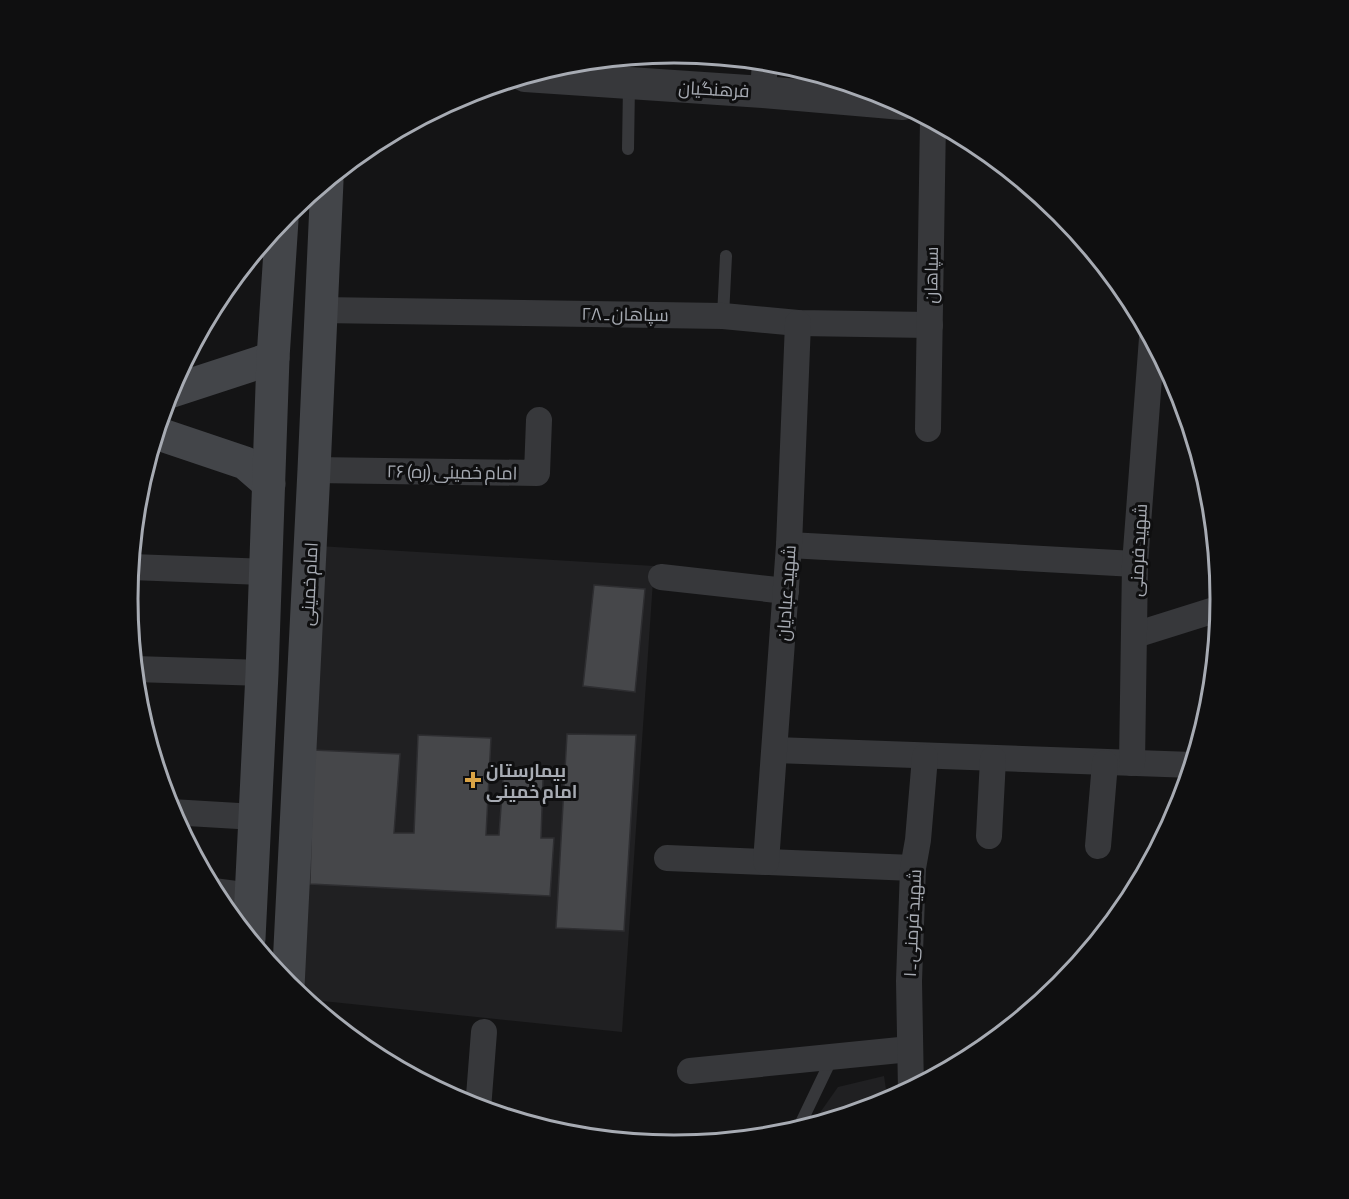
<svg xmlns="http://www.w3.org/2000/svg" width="1349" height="1199" viewBox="0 0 1349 1199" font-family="'Asap Condensed',Cairo,sans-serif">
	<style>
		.built { fill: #202022 }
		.building { fill: #46474a; stroke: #2e2e31; stroke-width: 1.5 }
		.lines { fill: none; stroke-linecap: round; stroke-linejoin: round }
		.service { stroke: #37383b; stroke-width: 12 }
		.minor { stroke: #37383b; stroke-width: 26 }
		.tertiary { stroke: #37383b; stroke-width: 32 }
		.secondary { stroke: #434549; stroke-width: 33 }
		.poi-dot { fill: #daa446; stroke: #0f0f10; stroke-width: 2 }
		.labels { text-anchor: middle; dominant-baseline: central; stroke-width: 6; stroke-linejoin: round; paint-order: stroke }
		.street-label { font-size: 18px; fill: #a7abb3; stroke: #0f0f10 }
		.poi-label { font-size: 18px; font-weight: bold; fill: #a7abb3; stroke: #0f0f10; text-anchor: start }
		.rim { fill: none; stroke: #a7abb3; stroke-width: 3 }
	</style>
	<rect width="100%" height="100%" fill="#141415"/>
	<g class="built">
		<polygon points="318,546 654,566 622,1032 303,999 298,995"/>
		<polygon points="884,1076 888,1103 810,1127 838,1087"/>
	</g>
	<g class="building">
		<polygon points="594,585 645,589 635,692 583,686"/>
		<polygon points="567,734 636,735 624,931 556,928"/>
		<polygon points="418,735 491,738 486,835 499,835 503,779 543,779 541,838 554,838 550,896 310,884 313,750 400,754 394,833 414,833"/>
	</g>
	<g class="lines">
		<g class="service">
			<polyline points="628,149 629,85"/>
			<polyline points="723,316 726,256"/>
			<polyline points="798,1129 832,1058"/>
		</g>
		<g class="minor">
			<polyline points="763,92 765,61"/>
			<polyline points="320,310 723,316 798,323 930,325"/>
			<polyline points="928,429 933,120"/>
			<polyline points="314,470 537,473 539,420"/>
			<polyline points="789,545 1135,564"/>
			<polyline points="131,567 266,572"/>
			<polyline points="661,577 786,591"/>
			<polyline points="1135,635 1221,608"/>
			<polyline points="134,669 262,673"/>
			<polyline points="775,750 1193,765"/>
			<polyline points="1132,763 1135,564 1152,338"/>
			<polyline points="171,812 255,817"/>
			<polyline points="989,836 993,759"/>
			<polyline points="1098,846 1105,763"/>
			<polyline points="667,858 913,868"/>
			<polyline points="766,862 789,545 798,323"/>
			<polyline points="213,891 251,896"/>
			<polyline points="690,1071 910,1049"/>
			<polyline points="911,1090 909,981 913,868 918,840 925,757"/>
			<polyline points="478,1109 484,1032"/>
		</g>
		<polyline class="tertiary" points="525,76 763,92 903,104"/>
		<g class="secondary">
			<polyline points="169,392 273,358"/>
			<polyline points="156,433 245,463 269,484"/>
			<polyline points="249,939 262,673 273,358 282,220"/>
			<polyline points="288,987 314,470 327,181"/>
		</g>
	</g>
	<path class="poi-dot" d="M470 771h6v6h6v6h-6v6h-6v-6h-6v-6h6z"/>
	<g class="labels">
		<g class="street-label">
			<text transform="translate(714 89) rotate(3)">فرهنگیان</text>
			<text transform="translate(931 275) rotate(-89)">سپاهان</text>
			<text transform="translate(625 314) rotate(1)">سپاهان ـ ۲۸</text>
			<text transform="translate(452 472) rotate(1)">امام خمینی (ره) ۲۶</text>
			<text transform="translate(1138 550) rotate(-87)">شهید فرمنی</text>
			<text transform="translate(309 584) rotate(-87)">امام خمینی</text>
			<text transform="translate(786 593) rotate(-86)">شهید عبادیان</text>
			<text transform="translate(912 923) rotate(-87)">شهید فرمنی ـ ۱</text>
		</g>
		<g class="poi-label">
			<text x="486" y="770">بیمارستان<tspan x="486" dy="21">امام خمینی</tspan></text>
		</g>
	</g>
	<path d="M0 0H1349V1199H0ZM138 599a536 536 0 1 1 1072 0a536 536 0 1 1-1072 0Z" fill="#0f0f10" fill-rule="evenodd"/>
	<path class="rim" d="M138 599a536 536 0 1 1 1072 0a536 536 0 1 1-1072 0Z"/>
</svg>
